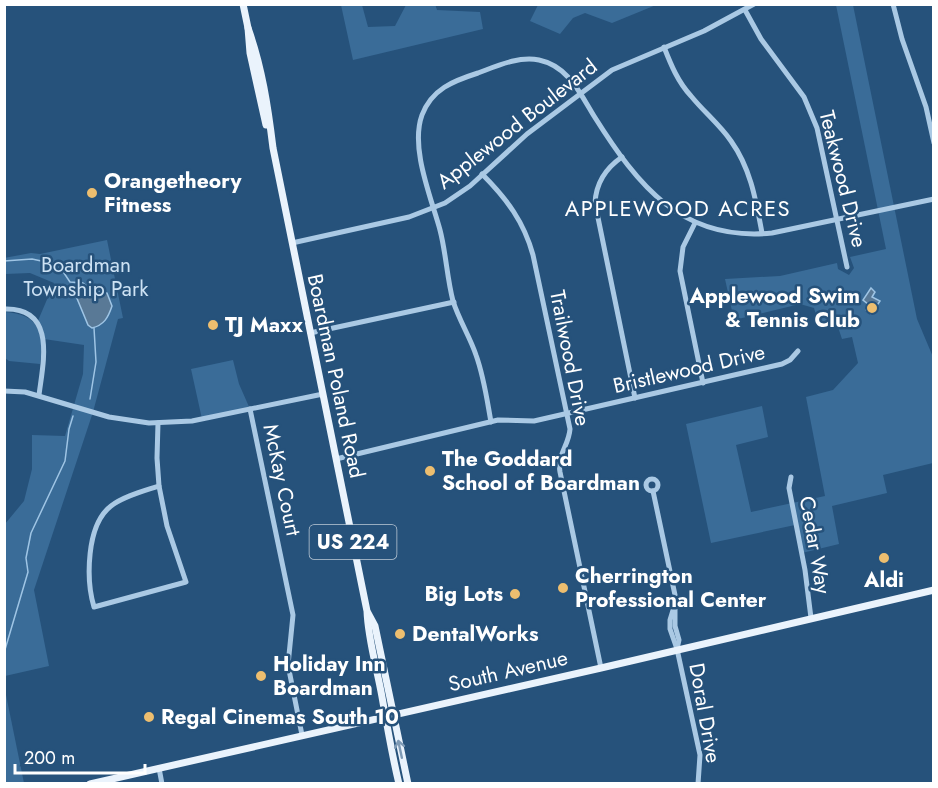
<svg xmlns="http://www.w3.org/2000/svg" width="938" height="788" viewBox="0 0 938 788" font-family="Jost,sans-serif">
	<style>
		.green { fill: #3a6c98 }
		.water { fill: #597996; stroke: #9fc5e5; stroke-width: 1.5 }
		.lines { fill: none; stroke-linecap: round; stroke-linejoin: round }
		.stream { stroke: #9fc5e5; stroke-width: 1.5 }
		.minor { stroke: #aac9e4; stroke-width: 5 }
		.major { stroke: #eaf3fc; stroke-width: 7 }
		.oneway { stroke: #7e9ab5 }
		.poi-dot { fill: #edbe6f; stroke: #26527b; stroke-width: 2 }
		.labels { text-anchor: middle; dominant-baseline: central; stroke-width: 5; stroke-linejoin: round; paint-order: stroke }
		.shield { fill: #26527b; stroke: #becbd7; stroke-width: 1.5 }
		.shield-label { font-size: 20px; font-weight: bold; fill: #fff }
		.street-label { font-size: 21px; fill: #fff; stroke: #26527b }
		.poi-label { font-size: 21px; font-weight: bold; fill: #fff; stroke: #26527b; text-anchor: start }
		.park-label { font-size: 21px; fill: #cde2f4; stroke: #26527b }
		.neighbourhood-label { font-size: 22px; letter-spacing: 1.5px; fill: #fff; stroke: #26527b }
	</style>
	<rect width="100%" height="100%" fill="#26527b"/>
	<g class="green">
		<polygon points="435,4 437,10 480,12 483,29 353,60 341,5 362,5 368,27 395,26 406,5"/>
		<polygon points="538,5 538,4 656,5 612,23 585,13 573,18 560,34 530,21"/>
		<polygon points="836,5 853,5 917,319 933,357 933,463 883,475 887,493 832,506 839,544 802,553 795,525 711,543 686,424 762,406 768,437 736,445 751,512 825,496 806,397 833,390 858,363 852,337 842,339 837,324 818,322 814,308 800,304 734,320 725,279 780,276 837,263 838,269 849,275 854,268 850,257 886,249"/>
		<polygon points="107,240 123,318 118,319 93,412 34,590 49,666 5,676 5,524 24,501 32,469 32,435 65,436 83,374 84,345 44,339 37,323 54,283 30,273 5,274 4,258 31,253 40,254"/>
		<path d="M4,312C39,314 45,332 40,364L9,361L5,358Z"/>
		<polygon points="233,360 239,384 250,409 202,419 191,369"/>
		<polygon points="5,690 24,783 5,783"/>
	</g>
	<g class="water">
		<polygon points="871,288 875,292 872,297 880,301 871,314 866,310 869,305 863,300"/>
		<path d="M89,289L97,293L101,291L107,293L112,306C108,318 104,325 92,328L88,325L76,296Z"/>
	</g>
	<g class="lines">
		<g class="stream">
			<polyline points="4,261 32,259 46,262 60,263 62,270 70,282 83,283 90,289"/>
			<polyline points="90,399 96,362 94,328"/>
			<polyline points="4,653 28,572 26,558 31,533 65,461 69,429 73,416"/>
		</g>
		<g class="minor">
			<polyline points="893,4 902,39 926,107 934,143"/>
			<polyline points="745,10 761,39 804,97 817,128 847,267"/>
			<path d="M664,47C671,65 678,82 691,96C704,112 720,125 731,141C751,169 756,201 762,233"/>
			<path d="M622,157C606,168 596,182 595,203L635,398"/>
			<path d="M482,174C507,199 524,222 533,255L570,429C569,445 557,455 560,472L601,668"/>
			<polyline points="695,223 683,247 680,271 703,383"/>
			<polyline points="292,243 409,217 445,203 470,186 527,134 612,70 704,31 754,4"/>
			<path d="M4,309C57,307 43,363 39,395"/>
			<polyline points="310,333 454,302"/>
			<polyline points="4,391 25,392 109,417 149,423 192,421 323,394"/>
			<polyline points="250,409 293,615 288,665 302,735"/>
			<path d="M491,422C487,400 484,377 476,355C470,337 459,320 453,301C447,278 446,253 440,230C431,197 410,148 422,115C432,89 453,81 478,73C497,66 518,56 539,60C568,66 580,93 594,116C638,186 682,242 772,233L934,199"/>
			<polyline points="158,423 157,458 159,486"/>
			<polyline points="336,459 498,420 534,421 782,364 790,360 798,351"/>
			<polyline points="791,477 789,488 805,570 811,618"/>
			<circle cx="652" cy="485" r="6"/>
			<path d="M159,486L167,526L186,582L94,607C86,580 86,525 111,506C124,496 144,491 159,486Z"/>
			<polyline points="653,491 675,595 675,626 679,640 677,649"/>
			<polyline points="674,607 670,620 670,629 677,649 700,755 698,784"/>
			<polyline points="159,768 162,784"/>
		</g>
		<g class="major">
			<polyline points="243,4 248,28 250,53 266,125"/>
			<path d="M248,28C262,67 268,107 273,148L367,611C368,640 377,668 382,697C387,726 392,755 399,784"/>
			<polyline points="368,613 375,626 408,784"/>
			<polyline points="90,784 601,668 934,590"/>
		</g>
	</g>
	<defs><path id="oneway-shaft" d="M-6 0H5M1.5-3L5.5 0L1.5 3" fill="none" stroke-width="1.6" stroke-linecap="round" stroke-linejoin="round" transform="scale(1.5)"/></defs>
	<use class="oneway" href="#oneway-shaft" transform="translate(400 749) rotate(-102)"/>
	<g class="poi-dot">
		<circle cx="92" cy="193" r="6"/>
		<circle cx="872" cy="308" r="6"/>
		<circle cx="213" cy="325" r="6"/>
		<circle cx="430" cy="471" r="6"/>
		<circle cx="884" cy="558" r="6"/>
		<circle cx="563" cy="588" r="6"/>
		<circle cx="515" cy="594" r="6"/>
		<circle cx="400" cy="634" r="6"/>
		<circle cx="261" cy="676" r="6"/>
		<circle cx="149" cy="717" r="6"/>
	</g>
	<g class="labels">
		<rect class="shield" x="309.5" y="525" width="87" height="34" rx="4.5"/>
		<g class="shield-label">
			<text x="353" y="542">US 224</text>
		</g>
		<g class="street-label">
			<text transform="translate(517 124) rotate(-38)">Applewood Boulevard</text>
			<text transform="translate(843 179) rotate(76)">Teakwood Drive</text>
			<text transform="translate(570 358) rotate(79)">Trailwood Drive</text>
			<text transform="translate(689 369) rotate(-13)">Bristlewood Drive</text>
			<text transform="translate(336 376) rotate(78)">Boardman Poland Road</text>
			<text transform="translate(282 480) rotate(78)">McKay Court</text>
			<text transform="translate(815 545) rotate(80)">Cedar Way</text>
			<text transform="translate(508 671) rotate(-13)">South Avenue</text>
			<text transform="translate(705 713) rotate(80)">Doral Drive</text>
		</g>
		<g class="poi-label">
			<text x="104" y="181">Orangetheory<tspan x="104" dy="24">Fitness</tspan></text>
			<text x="860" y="296" text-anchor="end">Applewood Swim<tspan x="860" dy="24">&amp; Tennis Club</tspan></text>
			<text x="225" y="325">TJ Maxx</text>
			<text x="442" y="459">The Goddard<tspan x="442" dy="24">School of Boardman</tspan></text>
			<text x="575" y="576">Cherrington<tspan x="575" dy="24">Professional Center</tspan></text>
			<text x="884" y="580" text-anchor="middle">Aldi</text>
			<text x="503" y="594" text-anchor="end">Big Lots</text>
			<text x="412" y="634">DentalWorks</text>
			<text x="273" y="664">Holiday Inn<tspan x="273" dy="24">Boardman</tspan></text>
			<text x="161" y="717">Regal Cinemas South 10</text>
		</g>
		<g class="park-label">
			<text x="86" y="265">Boardman<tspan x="86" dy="24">Township Park</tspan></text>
		</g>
		<g class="neighbourhood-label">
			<text x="678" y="208">APPLEWOOD ACRES</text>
		</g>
	</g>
	<rect width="938" height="788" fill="none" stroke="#ffffff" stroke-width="12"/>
	<path d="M15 764v9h130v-9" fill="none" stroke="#ffffff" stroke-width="3"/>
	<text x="24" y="764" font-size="18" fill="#ffffff" stroke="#26527b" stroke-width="4.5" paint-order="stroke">200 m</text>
</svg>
